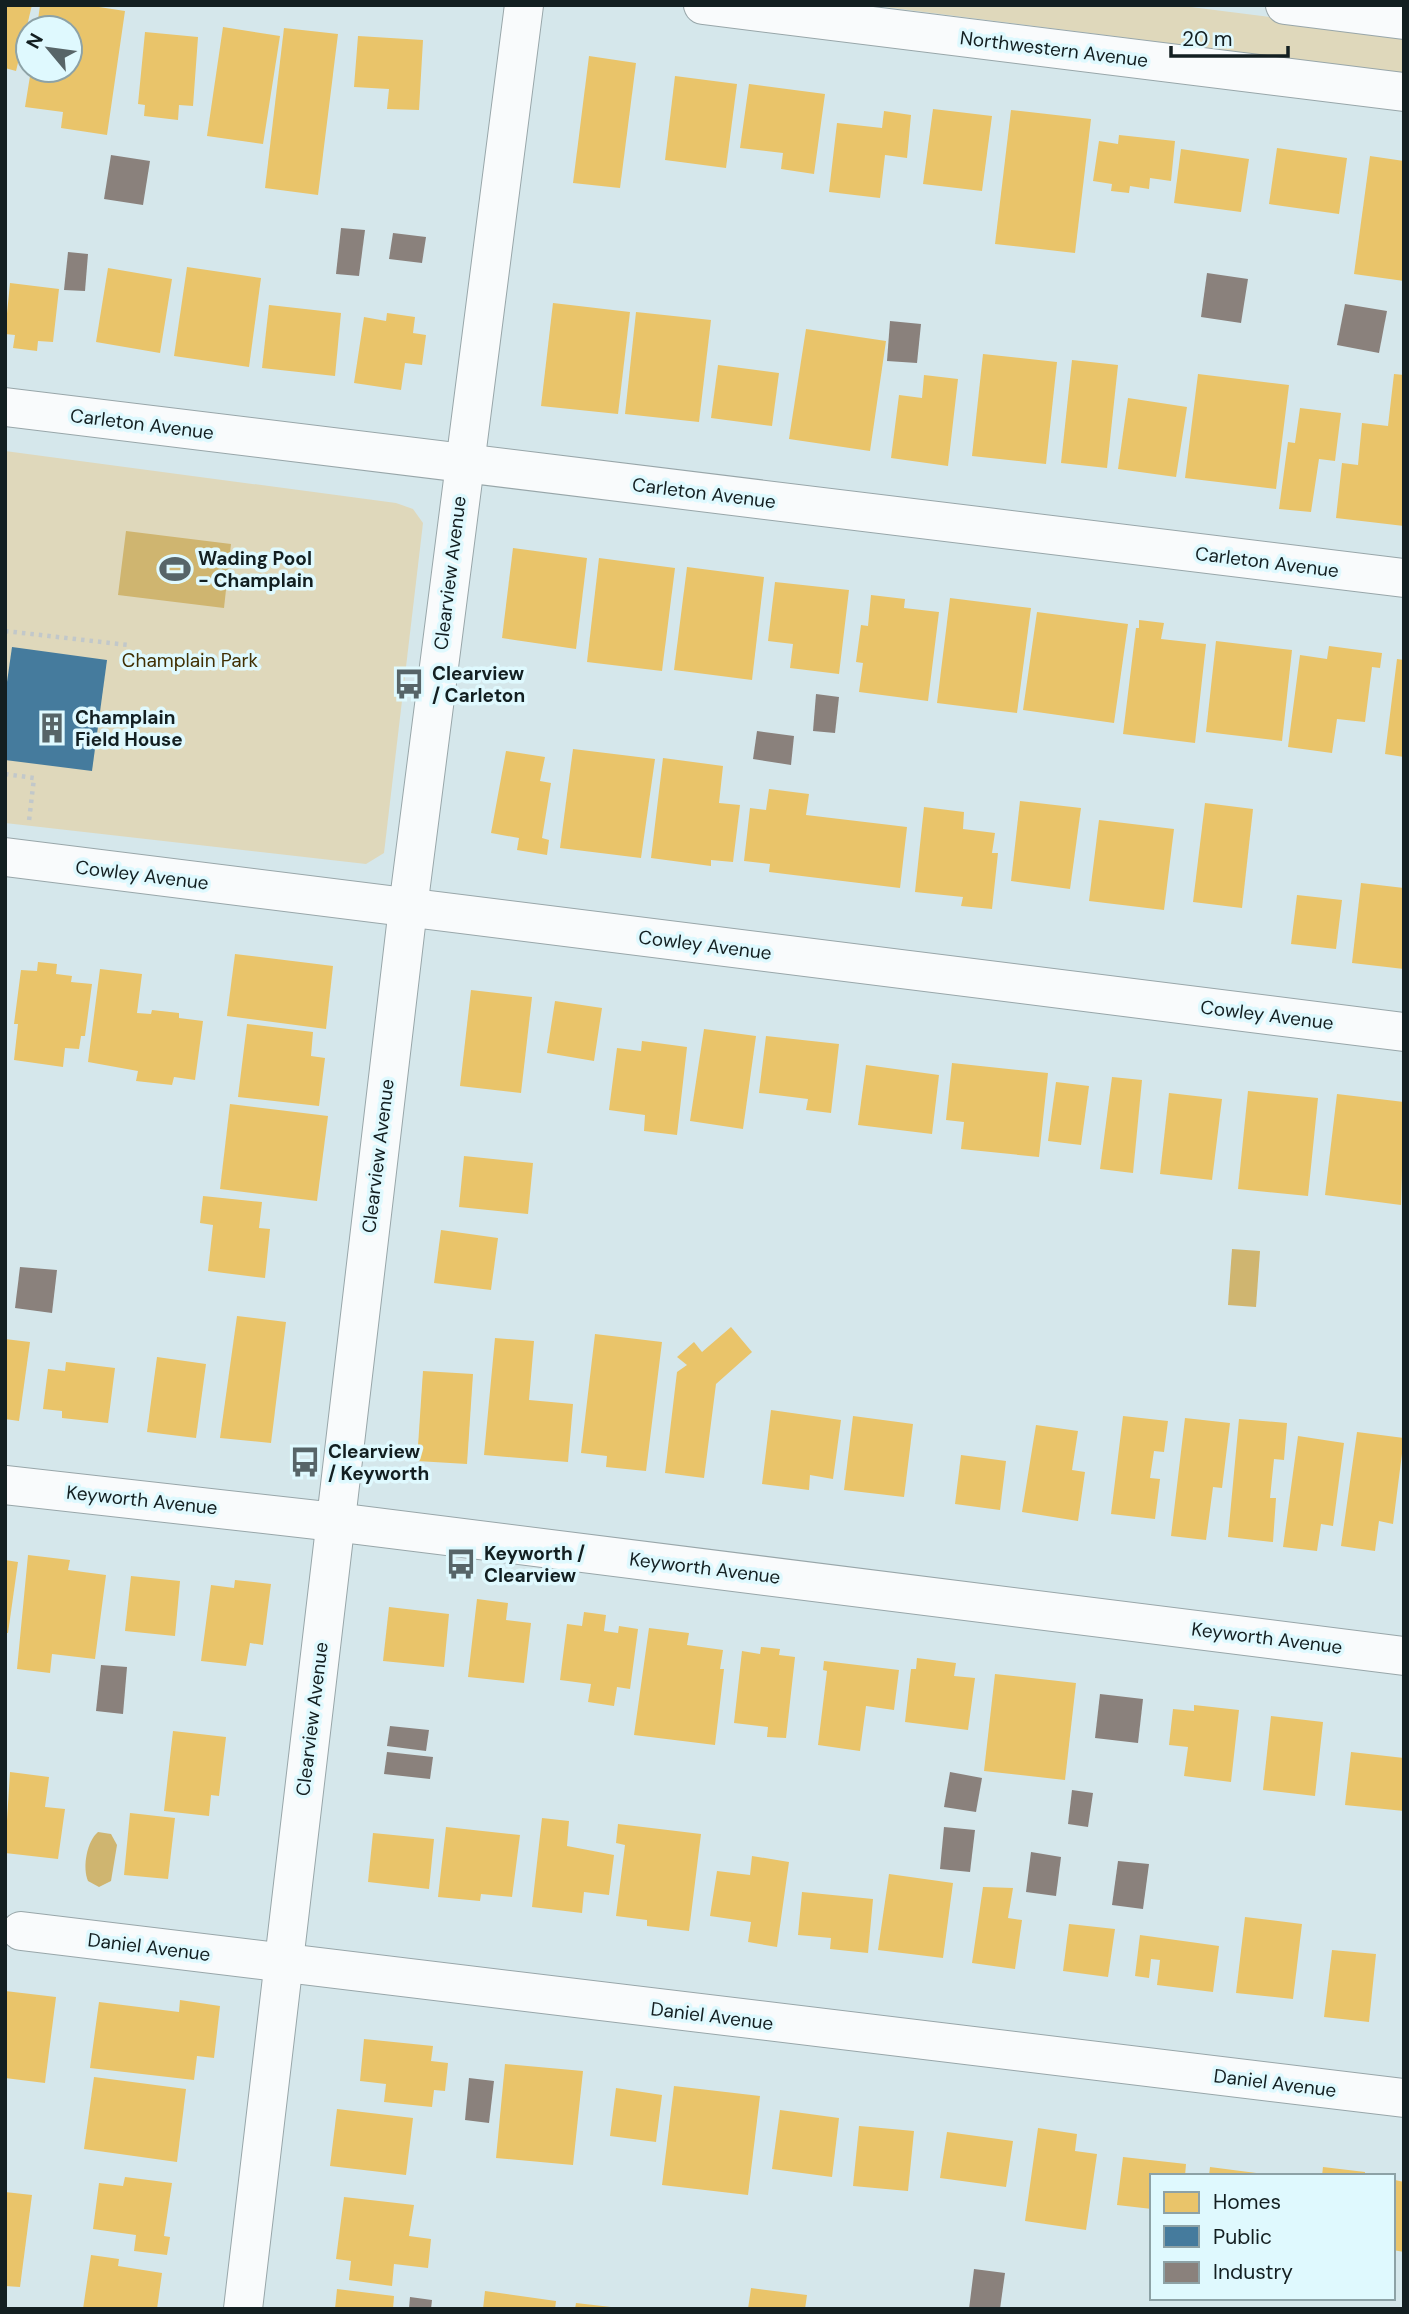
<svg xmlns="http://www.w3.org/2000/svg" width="1409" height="2314" viewBox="0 0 1409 2314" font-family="'DM Sans',sans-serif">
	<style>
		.green { fill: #dfd8bb }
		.water { fill: #cfb570 }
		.homes { fill: #e9c46a }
		.public { fill: #457b9d }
		.industry { fill: #8a817c }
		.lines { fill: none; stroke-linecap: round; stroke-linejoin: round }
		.street-casing { stroke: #98a6a9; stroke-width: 40 }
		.path { stroke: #c2c8ca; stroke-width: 4.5; stroke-dasharray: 3.5 5; stroke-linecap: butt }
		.street { stroke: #f9fbfc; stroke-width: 38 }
		.labels { text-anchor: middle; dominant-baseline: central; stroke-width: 7; stroke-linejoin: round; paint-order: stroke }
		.street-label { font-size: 19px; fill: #131f21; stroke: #dff9fe }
		.poi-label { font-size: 19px; font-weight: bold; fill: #131f21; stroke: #dff9fe; text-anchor: start }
		.park-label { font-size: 19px; fill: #412f03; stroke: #dff9fe }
	</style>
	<rect width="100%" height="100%" fill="#d5e7eb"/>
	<g class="green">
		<polygon points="869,5 1175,5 1404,34 1404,73"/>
		<polygon points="5,451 396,503 413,509 423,523 384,853 366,864 5,823"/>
	</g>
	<g class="water">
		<polygon points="126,531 231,544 224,608 118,595"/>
		<polygon points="1232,1249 1260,1251 1256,1307 1228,1305"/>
		<path d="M98,1832L111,1834L117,1845L111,1881L99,1887L88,1881C82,1867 87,1841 98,1832Z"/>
	</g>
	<g class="homes">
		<polygon points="5,5 32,5 16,71 5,68"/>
		<polygon points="40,5 86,5 125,11 107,135 61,128 63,112 25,107 31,70 70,70 70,28 37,28"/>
		<polygon points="223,27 280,36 263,144 207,136"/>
		<polygon points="284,28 338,34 318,195 265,188"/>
		<polygon points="145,32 198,37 193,106 179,105 178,120 144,116 145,105 138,104"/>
		<polygon points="358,36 423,40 419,110 387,109 389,89 354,87"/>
		<polygon points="589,56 636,63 620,188 573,183"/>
		<polygon points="675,76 737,84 726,168 665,160"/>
		<polygon points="749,84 825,94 814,174 781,169 783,153 740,148"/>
		<polygon points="933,109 992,116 982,191 923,184"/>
		<polygon points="1011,110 1091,119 1075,253 995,244"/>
		<polygon points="884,111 911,115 907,158 885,155 880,198 829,192 837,123 882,128"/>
		<polygon points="1119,135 1175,141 1171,181 1150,178 1149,189 1130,186 1129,193 1111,191 1112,184 1093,181 1099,141 1118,144"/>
		<polygon points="1277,148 1347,158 1339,214 1269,204"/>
		<polygon points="1181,149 1249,159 1241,212 1174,203"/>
		<polygon points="1370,156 1404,161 1404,281 1354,274"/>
		<polygon points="187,267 261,278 249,367 174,356"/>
		<polygon points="108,268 172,279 160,353 96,342"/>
		<polygon points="10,283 59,289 53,342 38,341 37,351 13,348 15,335 5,334"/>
		<polygon points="553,303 630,312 618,414 541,406"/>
		<polygon points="269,305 341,313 335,376 262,368"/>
		<polygon points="636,312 711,320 699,422 625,414"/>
		<polygon points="387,313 415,317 413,333 426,335 422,365 405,363 401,390 354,383 364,317 386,321"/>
		<polygon points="806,329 886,341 870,451 789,439"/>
		<polygon points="983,354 1057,362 1046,464 972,456"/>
		<polygon points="1072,360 1118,365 1107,468 1061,463"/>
		<polygon points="718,365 779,373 772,426 711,418"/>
		<polygon points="1198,374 1289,385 1276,489 1185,478"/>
		<polygon points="1394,374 1404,375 1404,526 1336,518 1342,463 1358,465 1362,423 1388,426"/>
		<polygon points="924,375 958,379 948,466 891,458 899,395 922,398"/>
		<polygon points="1128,398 1187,407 1176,477 1118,469"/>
		<polygon points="1300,408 1341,413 1335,461 1319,459 1311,512 1279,509 1288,442 1295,443"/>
		<polygon points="513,548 587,558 576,649 502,638"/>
		<polygon points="599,558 675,568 662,671 587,662"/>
		<polygon points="687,567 764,577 752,680 674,670"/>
		<polygon points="775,582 849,590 839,674 790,668 793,644 768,641"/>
		<polygon points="871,595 905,599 904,608 939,612 928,701 859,692 863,663 856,662 861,625 868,626"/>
		<polygon points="950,598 1031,608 1017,713 937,703"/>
		<polygon points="1037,612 1128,624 1114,723 1023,710"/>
		<polygon points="1139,620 1164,623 1161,639 1206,644 1195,743 1123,734 1136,628 1139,628"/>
		<polygon points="1216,641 1292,650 1282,741 1206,732"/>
		<polygon points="1329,646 1382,653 1380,668 1372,667 1365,722 1337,719 1332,753 1288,747 1300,655 1327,659"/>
		<polygon points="1397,659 1404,660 1404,757 1385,754"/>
		<polygon points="573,749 655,759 641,858 560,848"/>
		<polygon points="506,751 545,757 540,781 551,783 542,838 549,840 547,855 517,850 519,838 491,833"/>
		<polygon points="663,758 723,766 719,803 740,805 733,862 711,860 711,866 651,858"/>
		<polygon points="769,789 809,794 806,815 907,827 900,888 769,872 770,864 744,861 750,808 766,810"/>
		<polygon points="1020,801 1081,808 1070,889 1011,881"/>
		<polygon points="1205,803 1253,809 1242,908 1193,902"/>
		<polygon points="924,807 964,812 963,829 995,833 992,853 998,853 992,909 961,906 963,897 915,892"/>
		<polygon points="1099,820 1174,829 1164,910 1089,901"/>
		<polygon points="1361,883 1404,888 1404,969 1352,963"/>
		<polygon points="1297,895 1342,900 1336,949 1291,944"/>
		<polygon points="235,954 333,966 326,1029 227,1016"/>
		<polygon points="38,962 57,964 56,974 72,976 71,982 92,984 85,1036 81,1036 79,1049 65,1048 63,1067 14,1060 18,1024 14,1024 21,970 37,971"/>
		<polygon points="100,969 142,974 137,1013 151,1014 152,1010 179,1013 179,1018 203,1021 195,1080 174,1077 172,1085 136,1081 138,1071 88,1062"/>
		<polygon points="471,990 532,997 521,1093 460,1086"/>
		<polygon points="555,1001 602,1008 594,1061 547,1053"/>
		<polygon points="247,1024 313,1032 311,1056 325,1058 319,1106 238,1097"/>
		<polygon points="704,1029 756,1036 743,1129 690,1121"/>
		<polygon points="766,1036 839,1044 831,1113 806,1110 808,1099 759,1093"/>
		<polygon points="642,1041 687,1047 677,1135 644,1131 645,1115 609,1110 617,1048 641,1051"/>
		<polygon points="952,1063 1048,1073 1039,1157 961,1149 964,1122 946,1120"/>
		<polygon points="866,1065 939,1075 932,1134 858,1125"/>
		<polygon points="1112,1077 1142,1080 1133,1173 1100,1169"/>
		<polygon points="1056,1082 1089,1086 1081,1145 1048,1141"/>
		<polygon points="1248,1091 1318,1098 1308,1196 1238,1189"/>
		<polygon points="1169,1093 1222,1099 1212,1180 1160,1174"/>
		<polygon points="1337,1094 1404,1102 1401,1205 1325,1195"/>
		<polygon points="230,1104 328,1116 317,1201 220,1189"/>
		<polygon points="464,1156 533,1163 528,1214 459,1207"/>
		<polygon points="203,1196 262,1202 259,1228 270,1229 265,1278 208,1271 213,1225 200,1223"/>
		<polygon points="441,1230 498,1238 491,1290 434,1283"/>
		<polygon points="237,1316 286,1322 271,1443 220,1438"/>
		<polygon points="731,1327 752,1352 716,1384 704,1478 665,1473 677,1372 687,1365 677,1357 694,1342 702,1352"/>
		<polygon points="595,1334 662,1342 646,1471 606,1467 607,1456 581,1453"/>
		<polygon points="495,1338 534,1341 529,1400 573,1404 568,1462 484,1455"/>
		<polygon points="5,1339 30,1342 19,1421 5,1419"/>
		<polygon points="157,1357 206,1364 196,1438 147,1432"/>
		<polygon points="66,1362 115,1368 108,1423 62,1418 62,1411 43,1409 48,1369 65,1371"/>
		<polygon points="423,1371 473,1374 467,1464 417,1461"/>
		<polygon points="771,1410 841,1420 833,1479 810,1475 809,1490 762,1484"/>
		<polygon points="853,1416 913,1424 904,1497 844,1490"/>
		<polygon points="1123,1416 1168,1421 1164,1452 1154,1451 1150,1478 1160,1479 1155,1519 1111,1514"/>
		<polygon points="1185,1418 1230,1423 1222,1488 1213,1487 1206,1540 1171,1536"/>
		<polygon points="1239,1419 1287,1423 1284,1460 1274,1459 1270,1498 1276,1498 1273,1542 1228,1537"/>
		<polygon points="1036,1425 1078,1431 1072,1470 1085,1472 1078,1521 1022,1512"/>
		<polygon points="1357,1432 1404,1438 1393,1524 1379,1521 1375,1551 1341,1546"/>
		<polygon points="1298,1436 1344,1443 1333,1526 1321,1524 1317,1551 1283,1547"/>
		<polygon points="961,1455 1006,1461 1000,1510 955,1504"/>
		<polygon points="28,1555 70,1560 68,1570 106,1575 95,1659 52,1654 50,1673 17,1669"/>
		<polygon points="5,1560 18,1562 8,1633 5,1633"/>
		<polygon points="131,1576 180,1581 175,1636 125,1631"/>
		<polygon points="235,1580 271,1584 263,1645 250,1643 246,1666 201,1661 211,1585 234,1588"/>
		<polygon points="477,1599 508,1603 506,1620 531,1623 524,1683 468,1677"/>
		<polygon points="389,1607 449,1614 444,1667 383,1661"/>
		<polygon points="584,1612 606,1615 604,1631 618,1633 619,1626 638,1629 630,1689 617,1687 614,1706 588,1702 591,1684 560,1680 567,1624 582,1626"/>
		<polygon points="649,1628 689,1633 687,1645 723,1650 720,1669 724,1669 715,1745 634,1735"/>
		<polygon points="761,1647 780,1649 779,1655 795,1657 786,1738 767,1737 768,1727 734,1723 742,1651 760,1654"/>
		<polygon points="917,1658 956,1663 954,1676 975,1678 968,1730 905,1722 911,1669 916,1669"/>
		<polygon points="824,1661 899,1670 894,1710 866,1706 860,1751 818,1745 827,1671 823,1670"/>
		<polygon points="995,1674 1076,1683 1065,1780 984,1771"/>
		<polygon points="1194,1705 1239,1710 1231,1782 1184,1776 1188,1747 1169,1745 1173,1709 1194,1711"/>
		<polygon points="1271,1716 1323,1722 1315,1796 1263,1790"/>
		<polygon points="173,1731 226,1737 219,1796 211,1795 209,1816 164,1811"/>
		<polygon points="1351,1752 1404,1758 1404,1811 1345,1805"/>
		<polygon points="10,1772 49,1777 45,1807 65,1809 58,1859 5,1853"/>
		<polygon points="130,1813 175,1818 168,1879 124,1875"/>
		<polygon points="542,1818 569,1821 567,1846 614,1855 609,1895 584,1892 582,1913 532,1907"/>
		<polygon points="618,1824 701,1834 689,1931 647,1926 647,1920 616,1916 625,1845 616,1843"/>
		<polygon points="446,1827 520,1835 512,1897 481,1894 480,1901 438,1897"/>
		<polygon points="373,1833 434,1839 429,1889 368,1882"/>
		<polygon points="752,1856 789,1862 777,1947 748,1942 751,1922 710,1916 717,1871 750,1875"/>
		<polygon points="889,1874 953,1883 943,1958 878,1950"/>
		<polygon points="983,1887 1013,1888 1008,1918 1022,1920 1015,1969 972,1963"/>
		<polygon points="802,1892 873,1899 868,1953 830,1949 831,1938 798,1935"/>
		<polygon points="1245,1917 1302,1924 1293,1999 1236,1993"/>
		<polygon points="1069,1924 1115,1929 1108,1977 1063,1971"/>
		<polygon points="1140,1935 1219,1946 1213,1992 1157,1985 1160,1960 1151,1959 1149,1978 1135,1976"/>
		<polygon points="1332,1950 1376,1954 1369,2022 1324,2017"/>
		<polygon points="5,1991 56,1997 45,2083 5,2078"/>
		<polygon points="180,2000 220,2006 214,2058 197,2056 194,2080 90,2068 99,2002 179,2012"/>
		<polygon points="364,2039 433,2046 431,2061 448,2063 445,2091 434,2090 432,2107 384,2102 386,2084 360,2081"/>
		<polygon points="505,2064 583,2071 573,2165 496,2158"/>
		<polygon points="94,2077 186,2089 177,2162 84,2149"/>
		<polygon points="674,2086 760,2096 748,2195 662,2185"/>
		<polygon points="616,2088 662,2095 656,2142 610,2136"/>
		<polygon points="337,2109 413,2118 406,2175 330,2166"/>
		<polygon points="780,2110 839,2118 832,2177 772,2169"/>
		<polygon points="859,2126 914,2131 908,2191 853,2186"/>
		<polygon points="1038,2128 1077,2134 1075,2151 1097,2154 1086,2230 1025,2221"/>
		<polygon points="947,2132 1013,2141 1006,2187 940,2178"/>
		<polygon points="1123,2157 1186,2164 1185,2176 1152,2176 1152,2209 1117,2205"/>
		<polygon points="1210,2167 1264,2174 1264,2176 1209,2176"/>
		<polygon points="1323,2167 1365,2172 1365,2176 1322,2176"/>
		<polygon points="125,2177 172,2183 164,2236 170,2237 167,2255 134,2251 136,2235 93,2229 99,2183 123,2186"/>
		<polygon points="1395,2180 1404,2182 1404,2252 1393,2250"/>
		<polygon points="5,2192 32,2195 20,2287 5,2286"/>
		<polygon points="344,2197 414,2205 409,2236 431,2239 428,2268 394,2264 392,2286 349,2280 351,2261 336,2259"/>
		<polygon points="91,2255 119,2259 118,2266 162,2273 157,2309 83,2309"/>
		<polygon points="751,2288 807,2295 805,2309 748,2309"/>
		<polygon points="337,2289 394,2296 393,2309 335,2309"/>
		<polygon points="485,2291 556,2301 555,2309 483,2309"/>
		<polygon points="576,2303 611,2307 611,2309 575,2309"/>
	</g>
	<polygon class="public" points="12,647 107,660 92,771 5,760 5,696"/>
	<g class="industry">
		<polygon points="111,155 150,161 143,205 104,199"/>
		<polygon points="341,228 365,230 359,276 336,274"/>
		<polygon points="393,233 426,237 422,263 389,259"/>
		<polygon points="68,252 88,254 85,291 64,290"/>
		<polygon points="1207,273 1248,279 1241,323 1201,317"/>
		<polygon points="1345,304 1387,311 1379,353 1337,345"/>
		<polygon points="890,321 921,324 917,363 887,361"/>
		<polygon points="816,694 839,697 835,733 813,731"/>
		<polygon points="757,731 794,736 791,765 753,759"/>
		<polygon points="20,1267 57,1270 52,1313 15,1308"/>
		<polygon points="101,1665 127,1667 123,1714 96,1711"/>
		<polygon points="1100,1694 1143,1699 1138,1743 1095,1738"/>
		<polygon points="390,1726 429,1730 426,1751 387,1746"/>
		<polygon points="387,1752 433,1757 430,1779 384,1774"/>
		<polygon points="950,1772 982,1778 976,1812 944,1807"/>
		<polygon points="1072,1790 1093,1793 1088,1827 1068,1824"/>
		<polygon points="944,1827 975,1830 970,1872 940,1869"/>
		<polygon points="1031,1852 1061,1857 1056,1896 1026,1892"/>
		<polygon points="1118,1861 1149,1864 1143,1909 1112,1905"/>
		<polygon points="469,2078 494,2081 489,2123 465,2120"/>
		<polygon points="974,2269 1005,2273 1000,2309 969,2309"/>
		<polygon points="410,2297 432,2300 431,2309 409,2309"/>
	</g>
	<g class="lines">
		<g class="street-casing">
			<g id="street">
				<polyline points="703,5 1404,92"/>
				<polyline points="1285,5 1404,20"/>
				<polyline points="5,407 1404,578"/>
				<polyline points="5,857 1404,1032"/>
				<polyline points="5,1485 335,1522 1404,1656"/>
				<polyline points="21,1931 1404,2098"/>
				<polyline points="243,2309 408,908 524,5"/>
			</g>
		</g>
		<g class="path">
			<polyline points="5,631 128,645"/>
			<polyline points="5,774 34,778 29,821"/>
		</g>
		<use href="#street" class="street"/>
	</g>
	<defs>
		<g id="stadium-bare" transform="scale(2.415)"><path d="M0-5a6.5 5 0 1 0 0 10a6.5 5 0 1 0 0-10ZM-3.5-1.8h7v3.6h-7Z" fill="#576568" stroke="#dff9fe" stroke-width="2.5" paint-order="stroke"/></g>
		<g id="bus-bare" transform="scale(2.415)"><path d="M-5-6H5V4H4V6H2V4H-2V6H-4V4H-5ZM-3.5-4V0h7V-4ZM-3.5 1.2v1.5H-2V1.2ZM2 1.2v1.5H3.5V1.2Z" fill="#576568" stroke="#dff9fe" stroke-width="2.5" paint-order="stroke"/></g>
		<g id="building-bare" transform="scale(2.415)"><path d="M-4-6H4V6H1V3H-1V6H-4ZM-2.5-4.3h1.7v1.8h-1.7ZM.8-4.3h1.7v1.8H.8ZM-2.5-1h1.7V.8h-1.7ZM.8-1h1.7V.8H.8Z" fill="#576568" stroke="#dff9fe" stroke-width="2.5" paint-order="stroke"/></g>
	</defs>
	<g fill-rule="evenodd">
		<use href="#stadium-bare" x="175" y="569"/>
		<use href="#bus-bare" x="409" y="684"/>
		<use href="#building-bare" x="52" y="728"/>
		<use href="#bus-bare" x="305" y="1462"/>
		<use href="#bus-bare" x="461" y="1564"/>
	</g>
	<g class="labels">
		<g class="street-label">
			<text transform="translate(1054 49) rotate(7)">Northwestern Avenue</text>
			<text transform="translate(142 424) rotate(7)">Carleton Avenue</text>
			<text transform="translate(704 493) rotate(7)">Carleton Avenue</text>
			<text transform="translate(1267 562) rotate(7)">Carleton Avenue</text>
			<text transform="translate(450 573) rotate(-83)">Clearview Avenue</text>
			<text transform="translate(142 875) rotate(7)">Cowley Avenue</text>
			<text transform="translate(705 945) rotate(7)">Cowley Avenue</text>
			<text transform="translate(1267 1015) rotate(7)">Cowley Avenue</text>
			<text transform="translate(378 1156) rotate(-83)">Clearview Avenue</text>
			<text transform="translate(142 1500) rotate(6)">Keyworth Avenue</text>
			<text transform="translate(705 1568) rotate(7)">Keyworth Avenue</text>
			<text transform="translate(1267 1638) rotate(7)">Keyworth Avenue</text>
			<text transform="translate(312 1719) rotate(-83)">Clearview Avenue</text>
			<text transform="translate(149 1947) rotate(7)">Daniel Avenue</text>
			<text transform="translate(712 2016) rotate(7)">Daniel Avenue</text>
			<text transform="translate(1275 2083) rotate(7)">Daniel Avenue</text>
		</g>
		<g class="poi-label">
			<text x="198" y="558">Wading Pool<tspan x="198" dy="22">- Champlain</tspan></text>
			<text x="432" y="673">Clearview<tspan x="432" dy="22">/ Carleton</tspan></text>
			<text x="75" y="717">Champlain<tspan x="75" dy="22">Field House</tspan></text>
			<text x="328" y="1451">Clearview<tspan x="328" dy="22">/ Keyworth</tspan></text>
			<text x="484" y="1553">Keyworth /<tspan x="484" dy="22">Clearview</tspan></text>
		</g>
		<g class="park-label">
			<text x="190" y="660">Champlain Park</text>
		</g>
	</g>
	<rect width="1409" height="2314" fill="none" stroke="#131f21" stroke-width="14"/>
	<rect x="1150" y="2174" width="245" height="126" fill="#dff9fe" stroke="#8da2a6" stroke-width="2"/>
	<rect x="1164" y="2192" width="35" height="21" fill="#e9c46a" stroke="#8da2a6" stroke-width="2"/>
	<text x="1213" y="2209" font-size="21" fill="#131f21">Homes</text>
	<rect x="1164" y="2226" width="35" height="21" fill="#457b9d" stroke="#8da2a6" stroke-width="2"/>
	<text x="1213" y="2244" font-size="21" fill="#131f21">Public</text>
	<rect x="1164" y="2262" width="35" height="21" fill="#8a817c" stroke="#8da2a6" stroke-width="2"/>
	<text x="1213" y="2279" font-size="21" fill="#131f21">Industry</text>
	<g transform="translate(49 49) rotate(299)"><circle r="33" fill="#dff9fe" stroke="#8da2a6" stroke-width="2"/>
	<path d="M0-5L12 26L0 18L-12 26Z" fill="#576568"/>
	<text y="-10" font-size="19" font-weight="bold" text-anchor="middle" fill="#131f21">N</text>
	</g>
	<path d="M1171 46v10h117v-10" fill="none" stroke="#131f21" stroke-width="3.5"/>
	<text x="1182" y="46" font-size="21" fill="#131f21" stroke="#dff9fe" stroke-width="5" paint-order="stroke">20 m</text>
</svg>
